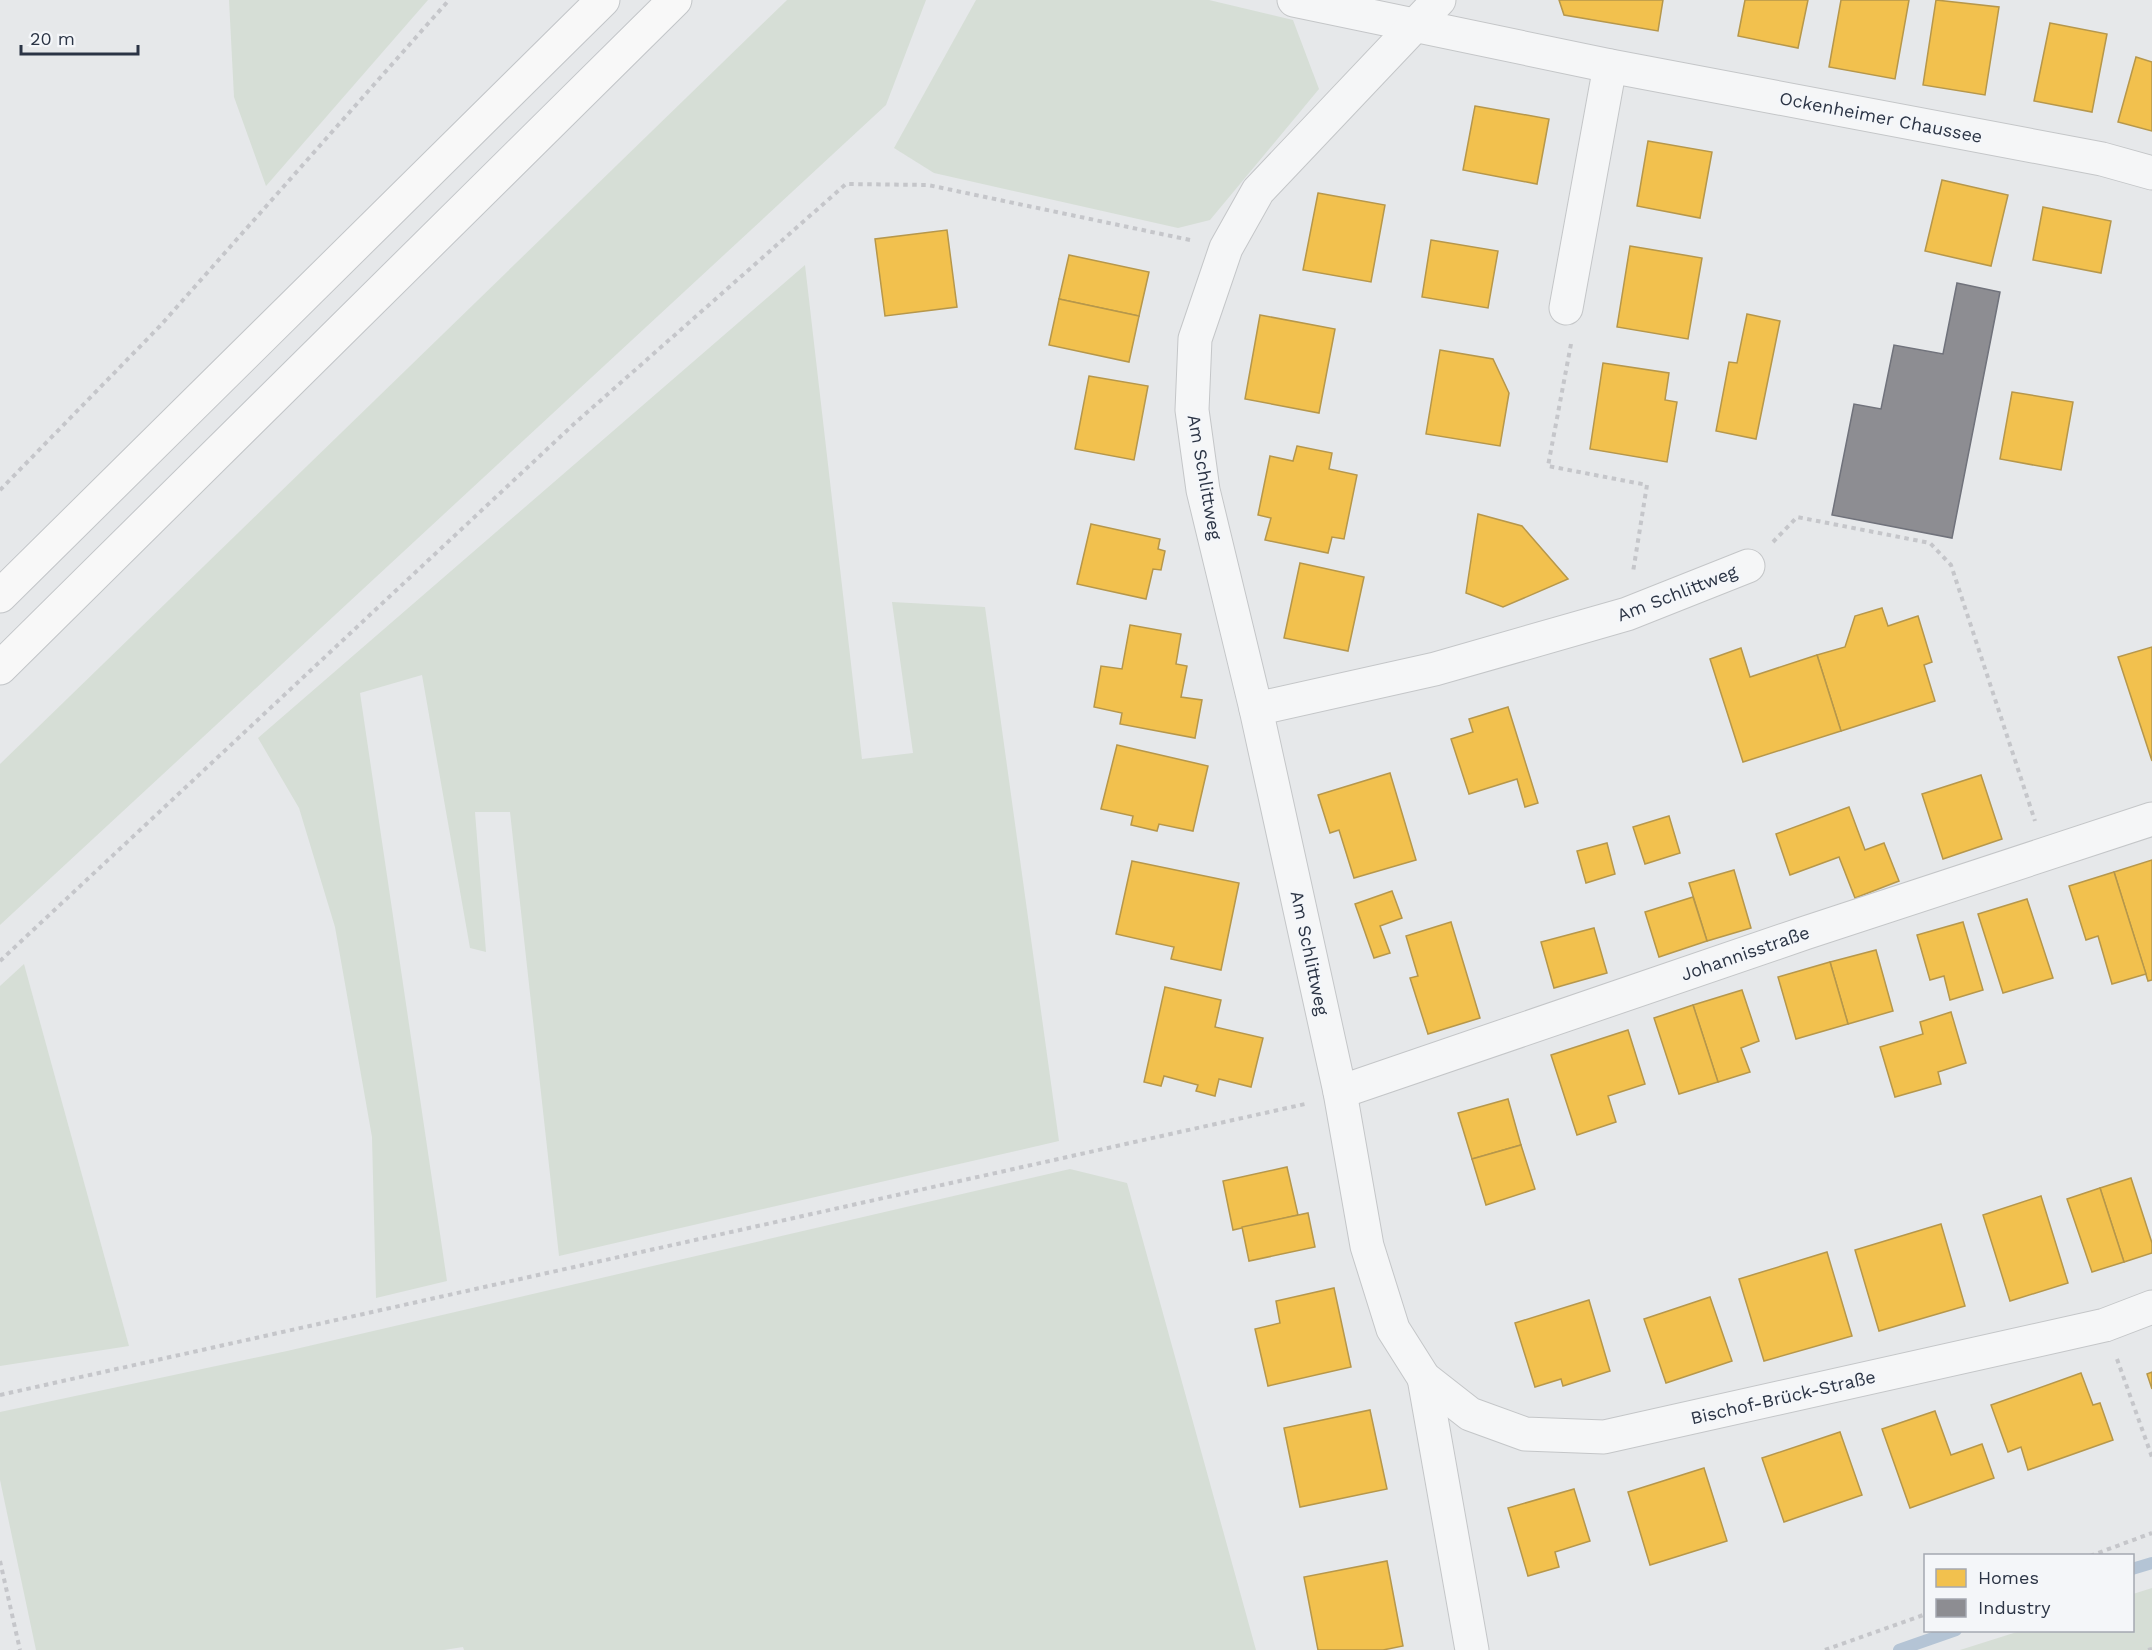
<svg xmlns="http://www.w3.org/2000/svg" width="2152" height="1650" viewBox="0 0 2152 1650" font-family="'Work Sans',sans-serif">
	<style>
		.green { fill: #d6ded6 }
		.homes { fill: #f2c14e; stroke: #b6974b; stroke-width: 1.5 }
		.industry { fill: #8d8d92; stroke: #70727b; stroke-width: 1.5 }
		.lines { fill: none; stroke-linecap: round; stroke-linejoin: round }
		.stream { stroke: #b4c4d5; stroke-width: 12 }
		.minor-casing { stroke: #c4c6c8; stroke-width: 35 }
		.major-casing { stroke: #c2c5c8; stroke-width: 35 }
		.path { stroke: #c5c6ca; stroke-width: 4; stroke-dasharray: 4.5 4.5; stroke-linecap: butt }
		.minor { stroke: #f5f6f7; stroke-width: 33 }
		.major { stroke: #f8f8f8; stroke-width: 33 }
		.labels { text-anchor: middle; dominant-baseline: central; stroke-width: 6; stroke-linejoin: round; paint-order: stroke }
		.street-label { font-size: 18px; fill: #2b3445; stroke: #f4f6f9 }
	</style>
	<rect width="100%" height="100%" fill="#e6e8ea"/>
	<g class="green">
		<polygon points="229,0 428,0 266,186 234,97"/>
		<polygon points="787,0 926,0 886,105 0,925 0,764"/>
		<polygon points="976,0 1209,0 1293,20 1319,89 1210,220 1178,228 934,173 894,148"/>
		<polygon points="805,265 862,759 913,753 892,602 985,607 1059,1141 559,1256 510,812 475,812 486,952 470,948 422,675 360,693 447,1281 376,1298 372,1137 335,927 299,808 258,738"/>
		<polygon points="24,964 129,1346 0,1366 0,986"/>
		<polygon points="1070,1169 1127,1183 1256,1650 464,1650 463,1647 444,1650 36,1650 0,1480 0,1412 287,1351"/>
		<polygon points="2152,1588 2152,1650 1960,1650 2020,1631 2132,1630 2133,1594"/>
	</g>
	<g class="homes">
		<polygon points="1559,0 1663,0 1658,31 1564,15"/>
		<polygon points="1745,0 1808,0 1798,48 1738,36"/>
		<polygon points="1841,0 1909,0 1895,79 1829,67"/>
		<polygon points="1936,0 1999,7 1985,95 1923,85"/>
		<polygon points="2050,23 2107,34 2092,112 2034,101"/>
		<polygon points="2136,57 2152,62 2152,131 2118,122"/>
		<polygon points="1475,106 1549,119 1537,184 1463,170"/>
		<polygon points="1648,141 1712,152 1700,218 1637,206"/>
		<polygon points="1942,180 2008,195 1991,266 1925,251"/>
		<polygon points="1318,193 1385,205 1371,282 1303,270"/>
		<polygon points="2043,207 2111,221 2101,273 2033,260"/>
		<polygon points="947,230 957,307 885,316 875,239"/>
		<polygon points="1431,240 1498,251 1488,308 1422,297"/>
		<polygon points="1630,246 1702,258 1688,339 1617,327"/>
		<polygon points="1069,255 1149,272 1139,316 1059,299"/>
		<polygon points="1059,299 1139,316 1129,362 1049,345"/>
		<polygon points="1747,314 1780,321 1756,439 1716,431 1729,362 1737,363"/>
		<polygon points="1260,315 1335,329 1319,413 1245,399"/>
		<polygon points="1440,350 1493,359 1509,393 1500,446 1426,434"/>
		<polygon points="1603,363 1669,373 1665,400 1677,402 1667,462 1590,449"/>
		<polygon points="1089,376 1148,386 1134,460 1075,449"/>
		<polygon points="2012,392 2073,402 2061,470 2000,459"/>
		<polygon points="1297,446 1332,453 1329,469 1357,475 1344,539 1332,537 1328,553 1265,540 1271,518 1258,515 1270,456 1293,461"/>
		<polygon points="1478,514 1522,526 1568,579 1503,607 1466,593"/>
		<polygon points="1091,524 1160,539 1158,549 1165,551 1161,570 1153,569 1146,599 1077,584"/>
		<polygon points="1300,563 1364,577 1348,651 1284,638"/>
		<polygon points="1882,608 1888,626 1918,616 1932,662 1924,665 1935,701 1841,731 1817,655 1845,647 1855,616"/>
		<polygon points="1130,625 1181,634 1176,664 1187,666 1181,697 1202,700 1195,738 1120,724 1122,713 1094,707 1101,666 1122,669"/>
		<polygon points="2152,647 2152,761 2118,657"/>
		<polygon points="1741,648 1750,677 1817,655 1841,731 1743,762 1710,659"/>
		<polygon points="1508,707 1538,803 1525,807 1517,779 1469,794 1451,739 1473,732 1469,719"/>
		<polygon points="1117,745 1208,766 1193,831 1159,824 1157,831 1131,825 1133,816 1101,809"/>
		<polygon points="1390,773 1416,860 1354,878 1339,830 1330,833 1318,795"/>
		<polygon points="1981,775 2002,839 1943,859 1922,794"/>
		<polygon points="1849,807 1865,850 1884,843 1899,881 1855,898 1839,857 1790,875 1776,834"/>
		<polygon points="1669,816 1680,853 1645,864 1633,827"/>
		<polygon points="1607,843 1615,874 1586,883 1577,851"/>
		<polygon points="2152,860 2152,980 2148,981 2114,872"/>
		<polygon points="1132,861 1239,883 1221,970 1171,959 1174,947 1116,934"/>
		<polygon points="1734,870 1751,928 1707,941 1689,883"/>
		<polygon points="2114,872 2146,974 2112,984 2098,936 2086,940 2069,886"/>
		<polygon points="1392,891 1402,918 1380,926 1390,953 1374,958 1355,904"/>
		<polygon points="1693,897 1707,941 1659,957 1645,912"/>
		<polygon points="2027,899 2053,978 2003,993 1978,914"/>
		<polygon points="1451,922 1480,1018 1428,1034 1410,978 1418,976 1406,936"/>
		<polygon points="1963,922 1983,990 1950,1000 1944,976 1930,980 1917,935"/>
		<polygon points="1594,928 1607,973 1554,988 1541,942"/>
		<polygon points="1876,950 1893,1011 1848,1024 1830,962"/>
		<polygon points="1830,962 1848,1024 1796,1039 1778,977"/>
		<polygon points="1165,987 1221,1000 1215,1027 1263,1038 1251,1087 1219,1079 1215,1096 1196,1091 1198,1085 1164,1076 1161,1086 1144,1082"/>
		<polygon points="1742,990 1759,1041 1741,1048 1750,1072 1718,1082 1693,1005"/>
		<polygon points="1693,1005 1718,1082 1679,1094 1654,1018"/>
		<polygon points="1951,1012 1966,1063 1938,1072 1941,1084 1895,1097 1880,1047 1923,1034 1920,1022"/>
		<polygon points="1628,1030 1645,1084 1608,1096 1616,1122 1577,1135 1551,1055"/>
		<polygon points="1508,1099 1521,1145 1472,1159 1458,1113"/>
		<polygon points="1521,1145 1535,1189 1486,1205 1472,1159"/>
		<polygon points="1287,1167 1298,1215 1233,1230 1223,1181"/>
		<polygon points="2131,1178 2152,1243 2152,1253 2124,1262 2100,1188"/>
		<polygon points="2100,1188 2124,1262 2092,1272 2067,1199"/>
		<polygon points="2041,1196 2068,1283 2010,1301 1983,1215"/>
		<polygon points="1308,1213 1315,1247 1249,1261 1242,1227"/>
		<polygon points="1941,1224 1965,1306 1879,1331 1855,1250"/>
		<polygon points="1827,1252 1852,1336 1764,1361 1739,1279"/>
		<polygon points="1334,1288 1351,1367 1268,1386 1255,1329 1280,1323 1276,1301"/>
		<polygon points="1710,1297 1732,1361 1666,1383 1644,1319"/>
		<polygon points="1589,1300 1610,1371 1563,1386 1561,1379 1535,1387 1515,1323"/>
		<polygon points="2152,1372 2152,1389 2147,1374"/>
		<polygon points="2081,1373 2093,1405 2100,1403 2113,1440 2028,1470 2021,1447 2008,1452 1991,1405"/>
		<polygon points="1370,1410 1387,1489 1300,1507 1284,1428"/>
		<polygon points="1935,1411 1951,1455 1982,1444 1994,1478 1910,1508 1882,1429"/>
		<polygon points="1840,1432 1862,1495 1784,1522 1762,1458"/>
		<polygon points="1704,1468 1727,1541 1650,1565 1628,1492"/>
		<polygon points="1574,1489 1590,1541 1555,1552 1559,1567 1528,1576 1508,1508"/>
		<polygon points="1387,1561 1403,1646 1383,1650 1318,1650 1304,1577"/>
	</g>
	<polygon class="industry" points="1957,283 2000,292 1952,538 1832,515 1854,404 1881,409 1894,345 1943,354"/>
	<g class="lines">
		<g class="stream">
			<polyline points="2132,1569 2152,1563"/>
			<polyline points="1899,1650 1956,1630"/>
		</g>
		<g class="minor-casing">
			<g id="minor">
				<polyline points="1294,0 1610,66 2102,159 2152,173"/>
				<polyline points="1439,0 1258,191 1226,248 1195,339 1192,410 1203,490 1256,709 1340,1092 1367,1246 1393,1329 1424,1378 1470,1414 1525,1434 1604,1437 2105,1325 2152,1307"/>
				<polyline points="1566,308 1610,66"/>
				<polyline points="1256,709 1435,669 1627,614 1748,566"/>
				<polyline points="1340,1092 1805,933 2152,819"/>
				<polyline points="1424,1378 1472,1650"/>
			</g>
		</g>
		<g class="major-casing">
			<g id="major">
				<polyline points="0,596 603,0"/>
				<polyline points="0,668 675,0"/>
			</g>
		</g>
		<g class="path">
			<polyline points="1571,344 1548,466 1647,485 1633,572"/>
			<polyline points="0,490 160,326 449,0"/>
			<polyline points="1773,542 1797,517 1930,543 1951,565 2035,821"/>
			<polyline points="0,961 575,423 846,184 928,185 1190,240"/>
			<polyline points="2117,1359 2152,1457"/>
			<polyline points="0,1395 1305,1104"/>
			<polyline points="2090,1556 2152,1533"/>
			<polyline points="0,1561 20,1650"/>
			<polyline points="1825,1650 1926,1614"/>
			<polyline points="2148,1650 2152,1649"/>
		</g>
		<use href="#minor" class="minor"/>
		<use href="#major" class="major"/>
	</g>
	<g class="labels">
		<g class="street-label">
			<text transform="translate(1881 117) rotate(11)">Ockenheimer Chaussee</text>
			<text transform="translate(1205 477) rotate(80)">Am Schlittweg</text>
			<text transform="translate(1677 593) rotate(-21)">Am Schlittweg</text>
			<text transform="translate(1310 953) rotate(78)">Am Schlittweg</text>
			<text transform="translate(1745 953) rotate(-19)">Johannisstraße</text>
			<text transform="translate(1783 1397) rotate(-13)">Bischof-Brück-Straße</text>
		</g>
	</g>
	<rect x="1924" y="1554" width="210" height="78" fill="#f4f6f9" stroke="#a4a8b1" stroke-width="1.5"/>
	<rect x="1936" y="1569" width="30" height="18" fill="#f2c14e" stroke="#a4a8b1" stroke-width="1.5"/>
	<text x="1978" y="1584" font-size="18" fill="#2b3445">Homes</text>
	<rect x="1936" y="1599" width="30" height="18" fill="#8d8d92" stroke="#a4a8b1" stroke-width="1.5"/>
	<text x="1978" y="1614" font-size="18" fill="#2b3445">Industry</text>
	<path d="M21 45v9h117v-9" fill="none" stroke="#2b3445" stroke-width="3"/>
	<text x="30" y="45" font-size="18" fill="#2b3445" stroke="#f4f6f9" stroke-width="4.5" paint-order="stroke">20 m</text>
</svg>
